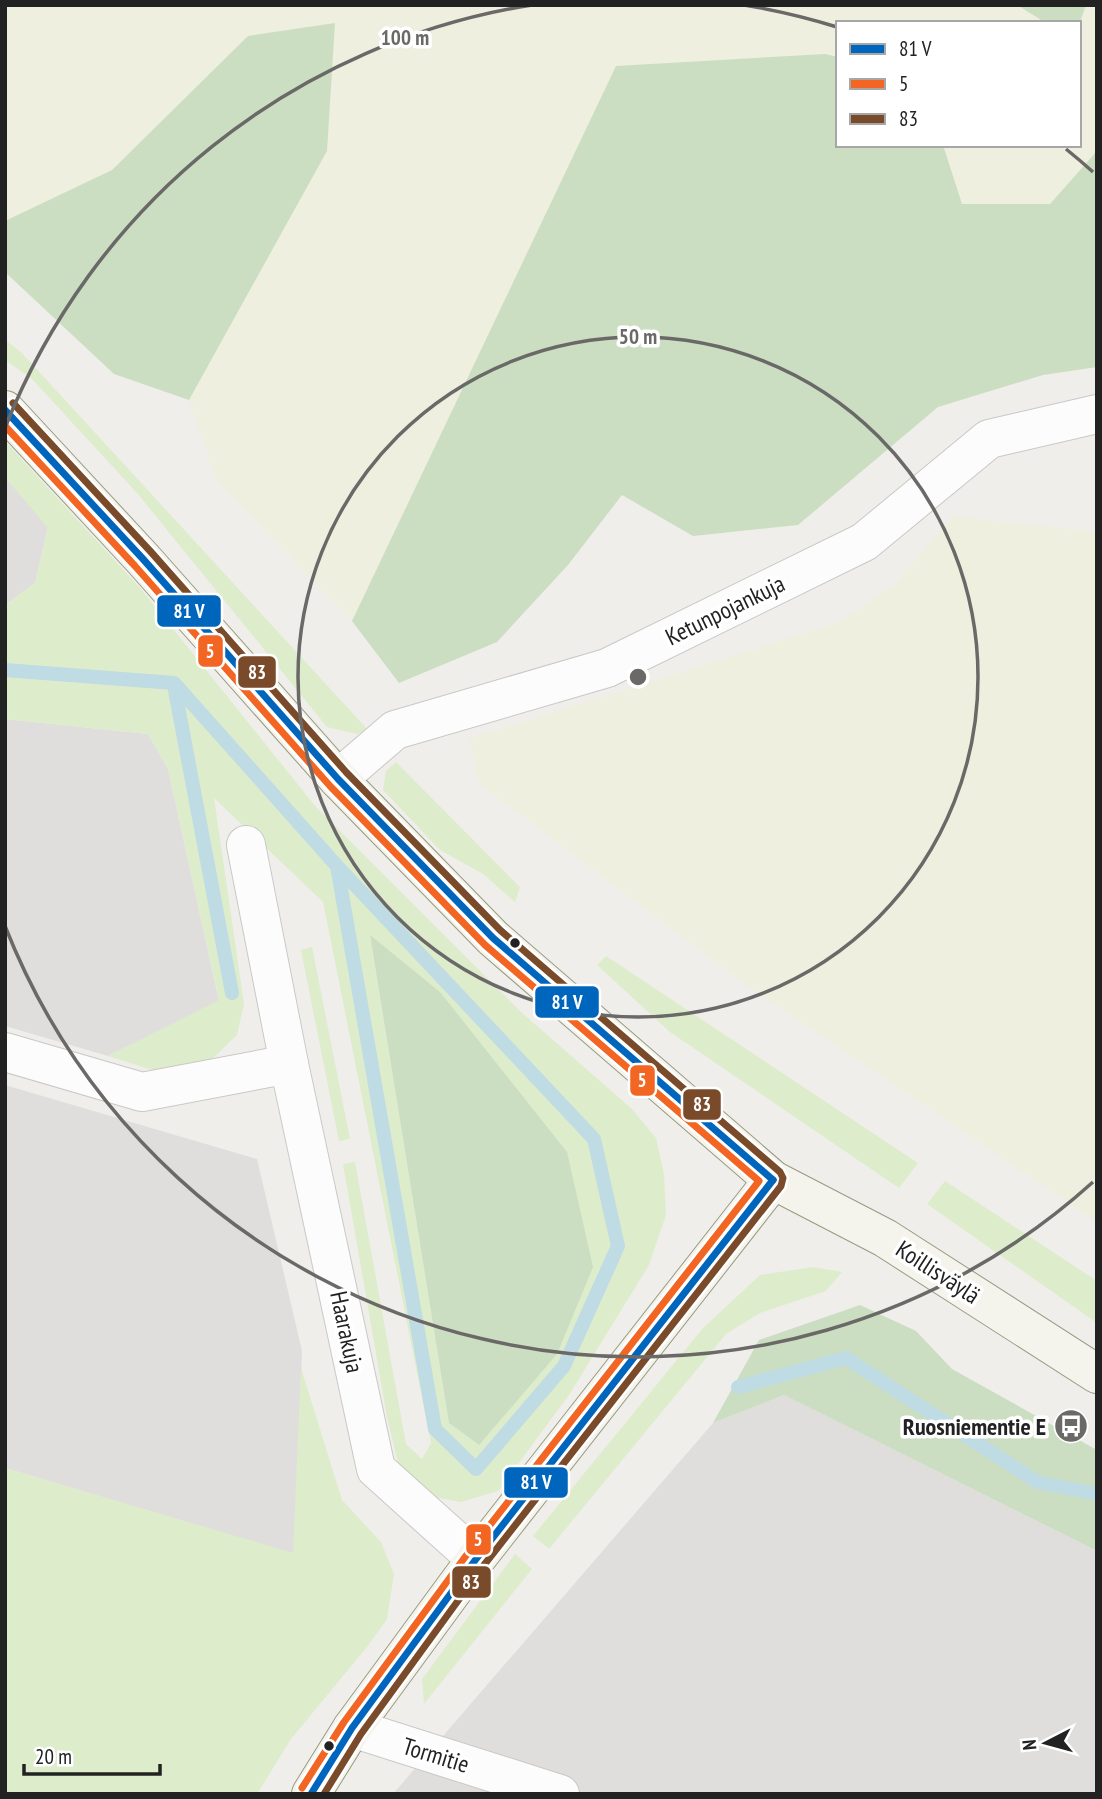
<svg xmlns="http://www.w3.org/2000/svg" width="1102" height="1799" viewBox="0 0 1102 1799" font-family="'PT Sans Narrow',sans-serif">
	<style>
		.residential { fill: #dfdedc }
		.farmland { fill: #efefdf }
		.grass { fill: #ddeccb; fill-rule: evenodd }
		.forest { fill: #cbdec1 }
		.lines { fill: none; stroke-linecap: round; stroke-linejoin: round }
		.stream { stroke: #bfdbe3; stroke-width: 14 }
		.street-casing { stroke: #c9c8c7; stroke-width: 40 }
		.secondary-casing { stroke: #999a82; stroke-width: 40 }
		.street { stroke: #fdfcfc; stroke-width: 38 }
		.secondary { stroke: #f4f4ed; stroke-width: 38 }
		.bus-1-casing { stroke: #fff; stroke-width: 12 }
		.bus-2-casing { stroke: #fff; stroke-width: 12 }
		.bus-3-casing { stroke: #fff; stroke-width: 12 }
		.bus-1 { stroke: #0065bd; stroke-width: 7 }
		.bus-2 { stroke: #f26522; stroke-width: 7 }
		.bus-3 { stroke: #7a4b2a; stroke-width: 7 }
		.ring { fill: none; stroke: #6a6968; stroke-width: 3.5 }
		.bus-dot { fill: #222; stroke: #fff; stroke-width: 2.5 }
		.labels { text-anchor: middle; dominant-baseline: central; stroke-width: 7; stroke-linejoin: round; paint-order: stroke }
		.street-label { font-size: 24px; fill: #222; stroke: #fff }
		.poi-label { font-size: 24px; font-weight: bold; fill: #222; stroke: #fff; text-anchor: end }
		.centre { fill: #6a6968; stroke: #fff; stroke-width: 3.5 }
		.ring-label { font-size: 21px; text-anchor: middle; font-weight: bold; fill: #6a6968; stroke: #fff; stroke-width: 7; stroke-linejoin: round; paint-order: stroke }
		.line-badge { stroke: #fff; stroke-width: 2.5 }
		.badge-label { font-size: 19px; text-anchor: middle; font-weight: bold; fill: #fff }
	</style>
	<rect width="100%" height="100%" fill="#f0eeeb"/>
	<g class="residential">
		<polygon points="5,477 48,527 35,583 5,605"/>
		<polygon points="5,719 148,734 168,769 219,1001 108,1056 5,1026"/>
		<polygon points="5,1085 257,1159 302,1351 294,1554 5,1468"/>
		<polygon points="784,1395 1097,1551 1097,1794 393,1794 713,1423"/>
	</g>
	<g class="farmland">
		<polygon points="5,5 1017,5 1046,23 838,23 838,57 825,54 616,67 352,621 216,480 189,400 327,151 248,36 112,170 5,221"/>
		<polygon points="1086,5 1097,5 1097,151 1050,204 962,204 943,145 1079,145 1079,25"/>
		<polygon points="953,516 1097,532 1097,1222 752,989 479,783 469,739 839,622 894,585"/>
	</g>
	<g class="grass">
		<polygon points="5,340 21,352 368,730 357,734 327,727 137,493 32,379 5,360"/>
		<path d="M5,441L141,589L316,807L521,1012L632,1109L656,1138L664,1174L666,1215L649,1265L569,1395L498,1491L461,1502L428,1496L398,1463L387,1417L343,1164L355,1162L406,1444L422,1459L431,1443L323,902L214,798L244,1004L237,1035L208,1063L156,1071L108,1056L219,1000L168,769L148,734L5,719V605L35,583L48,528L5,477ZM370,936L440,992L479,1445L449,1423Z"/>
		<polygon points="396,762 520,887 515,902 483,874 440,850 383,790 386,771"/>
		<polygon points="312,947 350,1139 339,1141 301,950"/>
		<polygon points="606,956 918,1163 899,1188 670,1032 597,965"/>
		<polygon points="945,1181 1097,1281 1097,1323 927,1204"/>
		<polygon points="813,1267 842,1272 826,1291 760,1313 726,1334 549,1549 533,1536 703,1328 760,1275"/>
		<polygon points="301,1368 342,1500 381,1542 394,1574 387,1619 367,1647 291,1739 257,1794 5,1794 5,1468 293,1553"/>
		<polygon points="515,1554 532,1569 424,1704 422,1679"/>
	</g>
	<g class="forest">
		<polygon points="1017,5 1086,5 1079,25 1079,23 1046,23"/>
		<polygon points="335,23 327,151 189,400 114,374 5,272 5,221 112,170 248,36"/>
		<polygon points="825,54 838,57 838,145 943,145 962,204 1050,204 1097,151 1097,367 1043,375 938,407 798,525 693,536 622,495 568,565 497,642 399,683 352,621 616,66"/>
		<polygon points="370,935 440,992 567,1152 593,1267 557,1354 479,1445 449,1423"/>
		<polygon points="860,1305 916,1331 952,1369 1097,1450 1097,1551 784,1395 713,1423 759,1340"/>
	</g>
	<g class="lines">
		<g class="stream">
			<polyline points="5,670 174,683 337,866 594,1139 618,1246 564,1366 476,1469 435,1429 337,866"/>
			<polyline points="174,685 232,993"/>
			<polyline points="738,1387 846,1358 1037,1482 1097,1494"/>
		</g>
		<g class="street-casing">
			<g id="street">
				<polyline points="338,779 395,730 607,668 864,542 989,439 1097,414"/>
				<polyline points="246,845 289,1064 376,1469 476,1559"/>
				<polyline points="5,1052 142,1092 289,1064"/>
				<polyline points="352,1728 560,1794"/>
			</g>
		</g>
		<g class="secondary-casing">
			<g id="secondary">
				<polyline points="5,410 143,559 338,779 493,938 773,1180 885,1238 1097,1374"/>
				<polyline points="311,1794 352,1728 476,1559 773,1180"/>
			</g>
		</g>
		<use href="#street" class="street"/>
		<use href="#secondary" class="secondary"/>
		<g class="bus-1-casing">
			<g id="bus-1">
				<polyline points="5,410 143,559 338,779 493,938 773,1180"/>
				<polyline points="311,1794 352,1728 476,1559 773,1180"/>
			</g>
		</g>
		<g class="bus-2-casing">
			<polyline id="bus-2" points="5,426 135,566 330,786 485,945 759,1181 468,1553 344,1722 302,1788"/>
		</g>
		<g class="bus-3-casing">
			<polyline id="bus-3" points="13,403 151,552 346,772 500,930 780,1172 783,1178 781,1186 484,1565 361,1734 324,1794"/>
		</g>
		<use href="#bus-1" class="bus-1"/>
		<use href="#bus-2" class="bus-2"/>
		<use href="#bus-3" class="bus-3"/>
	</g>
	<g class="ring">
		<circle cx="638" cy="677" r="340"/>
		<path d="M1093 1182A680 680 0 0 1 5 926M5 428A680 680 0 0 1 532 5M744 5A680 680 0 0 1 837 27M1066 149A680 680 0 0 1 1093 172"/>
	</g>
	<defs>
		<g id="bus-disc" transform="scale(1.75)"><circle r="9.5" fill="#6a6968" stroke="#fff"/><path d="M-5-6H5V4H4V6H2V4H-2V6H-4V4H-5ZM-3.5-4V0h7V-4ZM-3.5 1.2v1.5H-2V1.2ZM2 1.2v1.5H3.5V1.2Z" fill="#fff"/></g>
	</defs>
	<g fill-rule="evenodd">
		<use href="#bus-disc" x="1071" y="1426"/>
	</g>
	<g class="bus-dot">
		<circle cx="515" cy="943" r="6"/>
		<circle cx="329" cy="1746" r="6"/>
	</g>
	<g class="labels">
		<g class="street-label">
			<text transform="translate(725 610) rotate(-26)">Ketunpojankuja</text>
			<text transform="translate(938 1272) rotate(33)">Koillisväylä</text>
			<text transform="translate(347 1332) rotate(78)">Haarakuja</text>
			<text transform="translate(436 1755) rotate(17)">Tormitie</text>
		</g>
		<g class="poi-label">
			<text x="1046" y="1426">Ruosniementie E</text>
		</g>
	</g>
	<circle cx="638" cy="677" r="10" class="centre"/>
	<g class="ring-label">
		<text x="405" y="45">100 m</text>
		<text x="638" y="344">50 m</text>
	</g>
	<g class="line-badge">
		<rect x="156" y="594" width="66" height="34" rx="7" fill="#0065bd"/>
		<rect x="197" y="634" width="27" height="34" rx="7" fill="#f26522"/>
		<rect x="237" y="655" width="40" height="34" rx="7" fill="#7a4b2a"/>
		<rect x="534" y="985" width="66" height="34" rx="7" fill="#0065bd"/>
		<rect x="629" y="1064" width="27" height="33" rx="7" fill="#f26522"/>
		<rect x="682" y="1088" width="40" height="33" rx="7" fill="#7a4b2a"/>
		<rect x="503" y="1466" width="66" height="33" rx="7" fill="#0065bd"/>
		<rect x="465" y="1523" width="27" height="33" rx="7" fill="#f26522"/>
		<rect x="451" y="1565" width="41" height="34" rx="7" fill="#7a4b2a"/>
	</g>
	<g class="badge-label">
		<text x="189" y="618">81 V</text>
		<text x="210" y="658">5</text>
		<text x="257" y="679">83</text>
		<text x="567" y="1009">81 V</text>
		<text x="642" y="1087">5</text>
		<text x="702" y="1111">83</text>
		<text x="536" y="1489">81 V</text>
		<text x="478" y="1546">5</text>
		<text x="471" y="1589">83</text>
	</g>
	<rect width="1102" height="1799" fill="none" stroke="#222222" stroke-width="14"/>
	<rect x="836" y="21" width="245" height="126" fill="#ffffff" stroke="#a7a7a7" stroke-width="2"/>
	<rect x="850" y="44" width="35" height="10" fill="#0065bd" stroke="#a7a7a7" stroke-width="2"/>
	<text x="899" y="56" font-size="21" fill="#222222">81 V</text>
	<rect x="850" y="79" width="35" height="10" fill="#f26522" stroke="#a7a7a7" stroke-width="2"/>
	<text x="899" y="91" font-size="21" fill="#222222">5</text>
	<rect x="850" y="114" width="35" height="10" fill="#7a4b2a" stroke="#a7a7a7" stroke-width="2"/>
	<text x="899" y="126" font-size="21" fill="#222222">83</text>
	<g transform="translate(1046 1743) rotate(264)" stroke="#ffffff" stroke-width="5" paint-order="stroke">
	<path d="M0-5L12 26L0 18L-12 26Z" fill="#222222"/>
	<text y="-10" font-size="19" font-weight="bold" text-anchor="middle" fill="#222222">N</text>
	</g>
	<path d="M24 1764v10h136v-10" fill="none" stroke="#222222" stroke-width="3.5"/>
	<text x="35" y="1764" font-size="21" fill="#222222" stroke="#ffffff" stroke-width="5" paint-order="stroke">20 m</text>
</svg>
